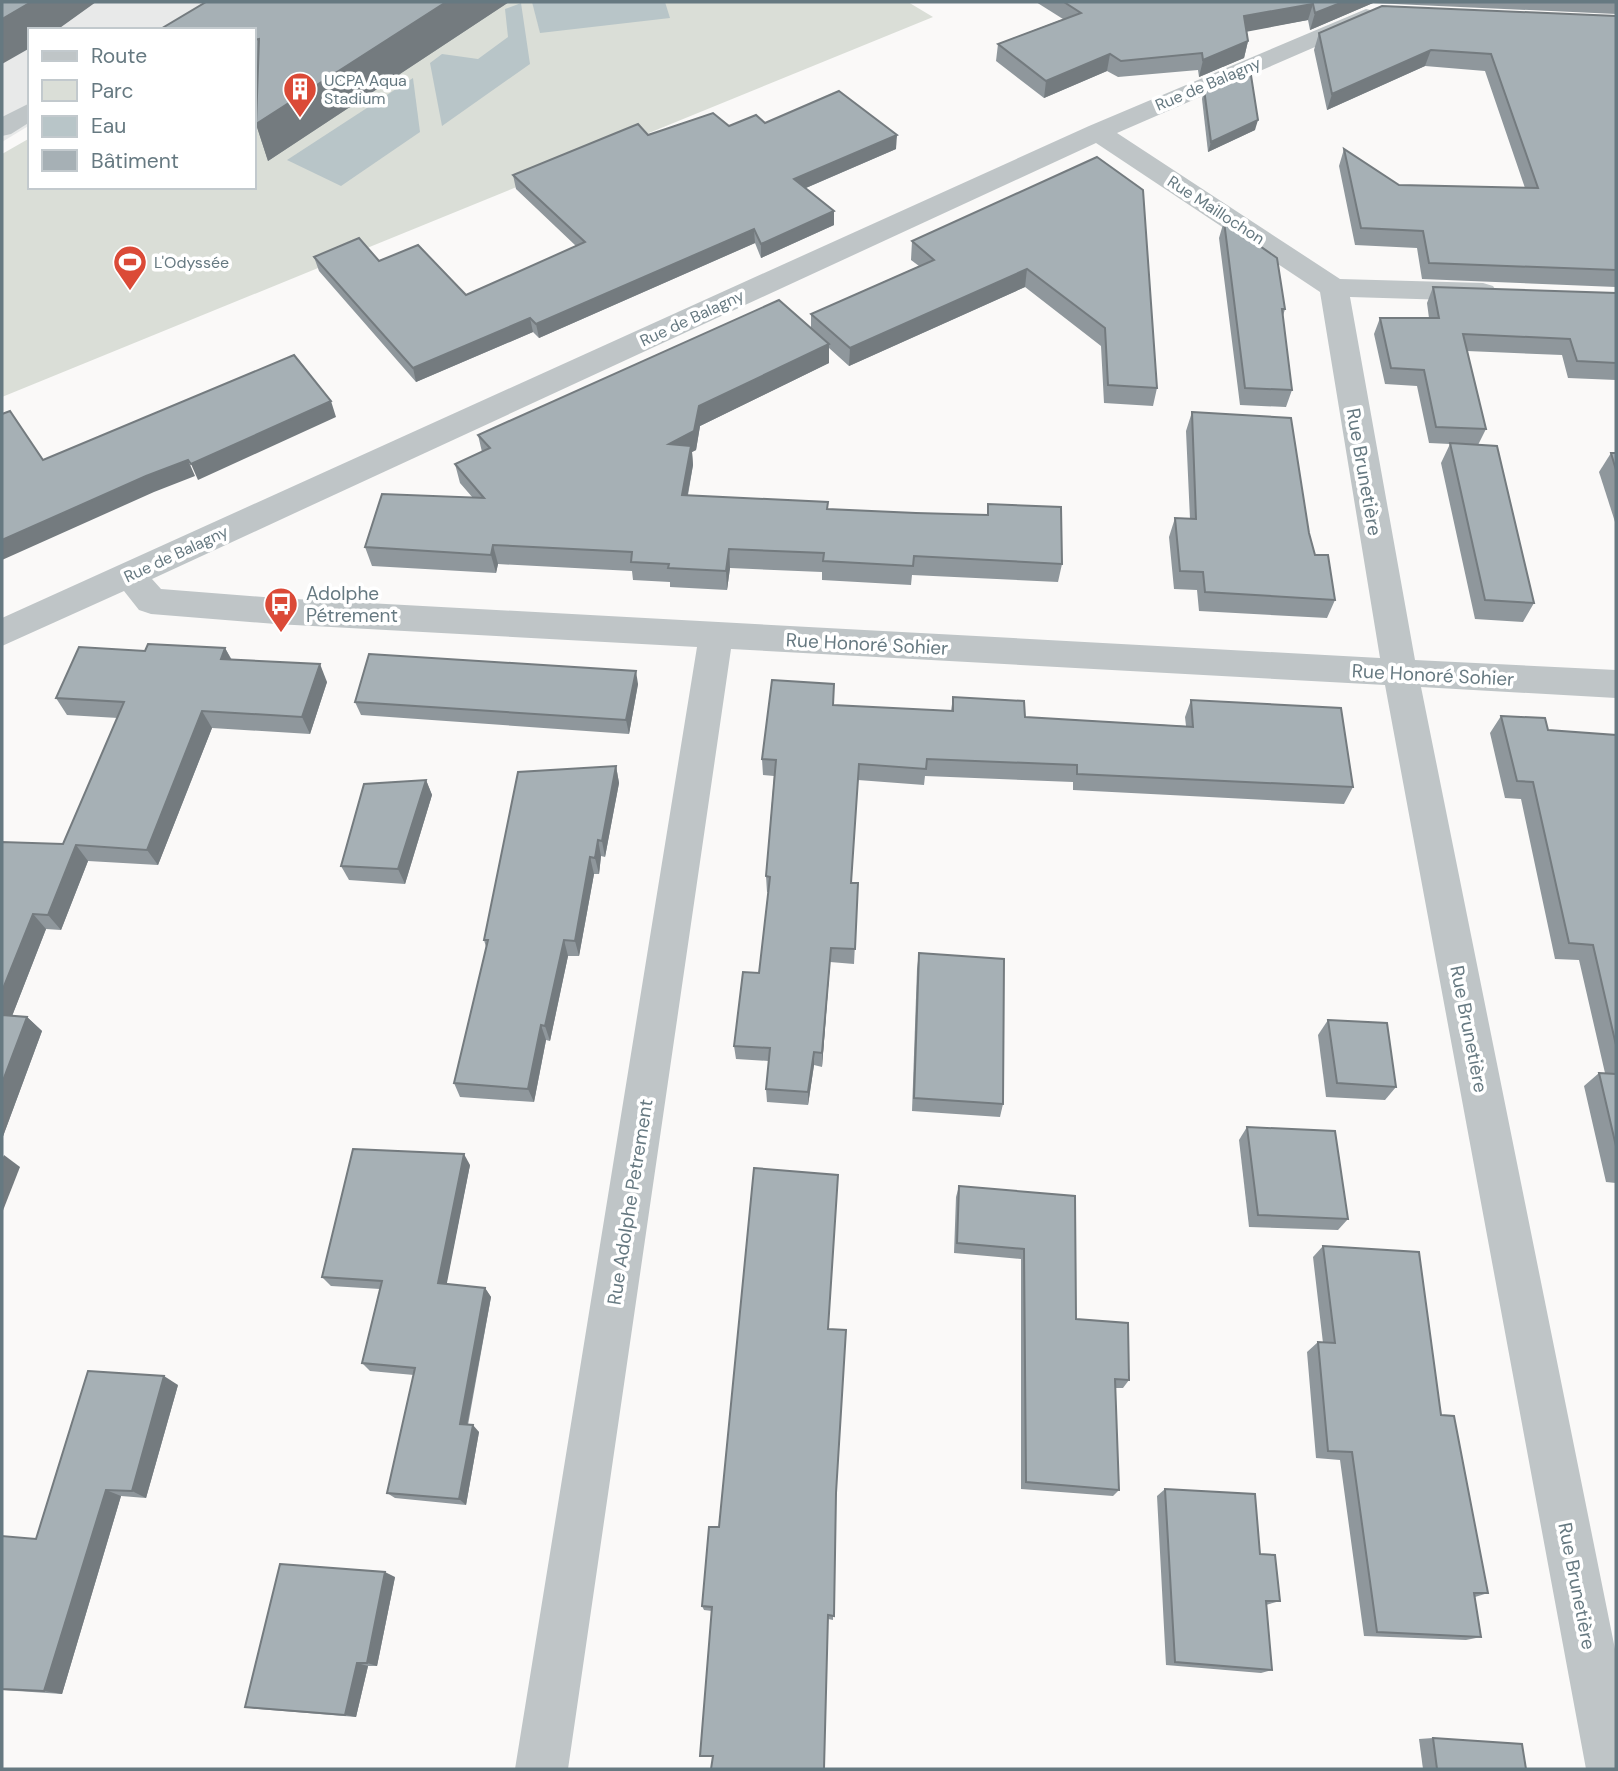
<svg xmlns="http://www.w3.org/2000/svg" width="1618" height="1771" viewBox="0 0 1618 1771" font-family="'DM Sans',sans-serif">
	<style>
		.built { fill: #e8e9e9 }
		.green { fill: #daded7 }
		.water { fill: #b8c5c8 }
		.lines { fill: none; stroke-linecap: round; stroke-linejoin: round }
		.minor { fill: #bfc5c7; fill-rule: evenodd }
		.tertiary { fill: #bfc5c7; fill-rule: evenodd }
		.wall { fill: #8f979c }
		.shaded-wall { fill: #747b7f }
		.building { fill: #a6b0b5; stroke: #747b7f; stroke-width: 2 }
		.labels { text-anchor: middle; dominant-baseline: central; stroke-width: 7; stroke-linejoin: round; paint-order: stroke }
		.far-poi-label { font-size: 16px; fill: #667981; stroke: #fff; text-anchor: start }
		.far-street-label { font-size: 16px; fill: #667981; stroke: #fff }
		.street-label { font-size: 19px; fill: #667981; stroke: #fff }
		.poi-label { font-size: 19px; fill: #667981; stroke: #fff; text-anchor: start }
	</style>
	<rect width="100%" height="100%" fill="#faf9f8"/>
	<polygon class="built" points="2,2 229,2 184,30 30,30 30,125 2,142"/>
	<polygon class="green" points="257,2 908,2 933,17 2,397 2,154 30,138 30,187 254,187 254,30"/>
	<g class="water">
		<polygon points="532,2 665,2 670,18 540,33"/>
		<polygon points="521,3 530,64 442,126 430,63 442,54 478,59 508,37 505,9"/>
		<polygon points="413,78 420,132 341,186 287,160"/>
	</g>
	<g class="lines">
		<path class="minor" d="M1366,9L1375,11L1378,16L1375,21L1117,133L1340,279L1483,283L1493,286L1497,292L1493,298L1483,301L1350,297L1415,660L1616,670V698L1421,687L1616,1654V1769H1586L1385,685L731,649L568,1769H515L697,647L276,624L151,614L139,610L124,591L2,646V618L1089,126ZM1096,143L1320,292L1380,658L276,598L161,589L152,579Z"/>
		<polygon class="tertiary" points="30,103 30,122 11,134 2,136 2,117"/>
	</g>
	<g class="wall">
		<polygon points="509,2 268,161 256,124 257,77 254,78 254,30"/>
		<polygon points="1036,2 1616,2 1616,14 1373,3 1310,30 1308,20 1246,31 1248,41 1244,58 1199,77 1198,70 1118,77 1107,71 1044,98 996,61 998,44 1063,19"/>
		<polygon points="1616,16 1616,287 1422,279 1417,248 1355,245 1339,166 1344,149 1399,185 1525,188 1485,71 1425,66 1327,110 1314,50 1319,33"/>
		<polygon points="1204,89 1255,130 1208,152 1202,99"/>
		<polygon points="765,123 896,149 806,188 834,225 761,258 755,243 539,338 533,332 416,382 319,271 314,257 379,261 466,295 576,246 516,189 513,175 648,135"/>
		<polygon points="1097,157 1157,388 1153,406 1104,403 1101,346 1025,287 849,366 829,348 829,363 700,426 696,450 692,452 693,465 688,495 828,509 916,513 987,515 988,504 1062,564 1058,582 912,575 911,585 822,580 822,572 730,568 727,590 670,587 670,582 633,580 632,571 498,564 496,573 372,566 365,547 473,498 460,483 455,464 482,452 478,435 811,328 811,314 919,266 911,260 912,241"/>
		<polygon points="1224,221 1285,309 1283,316 1292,390 1286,407 1240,405 1219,238"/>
		<polygon points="1433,287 1616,293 1616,380 1568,378 1562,355 1467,351 1486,429 1478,445 1534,603 1523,622 1475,619 1441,463 1450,444 1429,443 1417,386 1385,384 1374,334 1380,318 1429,318 1427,303"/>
		<polygon points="1192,412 1309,533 1315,555 1335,600 1327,618 1199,611 1197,590 1174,589 1169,537 1175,518 1190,519 1186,431"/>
		<polygon points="1611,453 1616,453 1616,525 1599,472"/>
		<polygon points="225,648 232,660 327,682 310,734 212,728 158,865 88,861 61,930 46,929 12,1016 27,1017 42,1031 2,1139 2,842 63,844 118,718 67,715 56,698 145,651"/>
		<polygon points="638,684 629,734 361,715 355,702"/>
		<polygon points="953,697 1025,717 1186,726 1185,717 1191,700 1353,787 1344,804 1073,790 1073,782 925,776 924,785 858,780 851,883 858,883 854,964 830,962 822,1067 814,1065 808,1105 767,1102 766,1089 769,1061 736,1059 734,1046 759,973 768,892 767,892 766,876 774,776 763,775 762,759 951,711"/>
		<polygon points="1501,716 1548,730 1616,735 1616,1183 1606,1182 1584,1086 1599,1073 1605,1073 1579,960 1555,959 1521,799 1505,798 1490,733"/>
		<polygon points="616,766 619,783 605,857 601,856 599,874 594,874 579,956 568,956 550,1041 546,1040 534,1102 460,1097 454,1083 486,947 484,940"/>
		<polygon points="426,780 432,795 405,884 349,880 341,866"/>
		<polygon points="919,953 1003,1104 1000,1117 912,1111 917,969"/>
		<polygon points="1328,1020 1396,1087 1385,1100 1326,1097 1318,1035"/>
		<polygon points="1247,1127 1348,1219 1338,1230 1249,1227 1239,1140"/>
		<polygon points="470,1165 446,1284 485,1288 491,1297 468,1425 479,1432 466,1505 395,1498 387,1493 414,1375 370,1371 362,1363 380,1289 331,1286 322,1277"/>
		<polygon points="959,1186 1075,1196 1076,1319 1129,1380 1123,1388 1115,1388 1119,1490 1113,1496 1021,1489 1021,1259 954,1253 956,1197"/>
		<polygon points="1323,1246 1441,1415 1488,1593 1475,1597 1481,1637 1466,1640 1364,1636 1340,1460 1316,1458 1307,1352 1318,1342 1323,1343 1313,1257"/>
		<polygon points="828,1329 836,1493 833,1620 828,1619 713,1757 703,1757 700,1756 712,1611 704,1610 702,1606 719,1527"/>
		<polygon points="178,1385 146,1498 121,1496 62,1694 2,1690 2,1536 36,1539"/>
		<polygon points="1165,1489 1260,1554 1280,1601 1266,1605 1272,1670 1261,1673 1166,1665 1157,1496"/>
		<polygon points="395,1577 377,1666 368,1666 356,1717 258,1709 245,1707"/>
		<polygon points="1433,1738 1526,1769 1423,1769 1419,1739"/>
	</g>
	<g class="shaded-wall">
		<polygon points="31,2 96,2 57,30 30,30 30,48 2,64 2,19"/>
		<polygon points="446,2 509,2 268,161 256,124"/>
		<polygon points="1343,2 1374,2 1373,3 1310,30 1315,13"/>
		<polygon points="1313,4 1308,20 1240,33 1244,16"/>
		<polygon points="1248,41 1244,58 1199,77 1203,60"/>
		<polygon points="1431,50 1425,66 1327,110 1332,94"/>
		<polygon points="1110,54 1107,71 1044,98 1046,81"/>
		<polygon points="1258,120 1255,130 1208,152 1211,142"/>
		<polygon points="897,135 896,149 794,193 794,179"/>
		<polygon points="834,211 834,225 761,258 761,244"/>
		<polygon points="754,229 755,243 539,338 536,324"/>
		<polygon points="1027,269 1025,287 849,366 850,348"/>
		<polygon points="530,318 533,332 416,382 413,368"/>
		<polygon points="829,344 829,363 700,426 696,450 692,452 693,465 684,514 669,444 699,406"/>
		<polygon points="331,401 336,417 198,480 191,464"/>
		<polygon points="188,460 195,476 154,492 2,560 2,540 146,476"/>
		<polygon points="493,545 498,564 496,573 491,555"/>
		<polygon points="729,549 730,568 727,590 726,571"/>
		<polygon points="225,648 234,665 221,659"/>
		<polygon points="320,664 327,682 310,734 302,717"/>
		<polygon points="636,671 638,684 629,734 626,720"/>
		<polygon points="202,711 212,728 158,865 147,850"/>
		<polygon points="616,766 619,783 605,857 602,841"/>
		<polygon points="426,780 432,795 405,884 398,869"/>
		<polygon points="598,840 601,856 599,874 595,858"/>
		<polygon points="76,845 88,861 61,930 48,915"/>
		<polygon points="590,857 594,874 579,956 575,941"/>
		<polygon points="33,914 46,929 7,1029 2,1024 2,991"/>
		<polygon points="564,940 568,956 550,1041 545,1026"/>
		<polygon points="831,948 830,962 822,1067 822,1053"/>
		<polygon points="27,1017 42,1031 2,1139 2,1083"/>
		<polygon points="541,1025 546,1040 534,1102 528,1089"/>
		<polygon points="814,1052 814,1065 808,1105 808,1092"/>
		<polygon points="464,1154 470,1165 445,1293 438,1283"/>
		<polygon points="4,1155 20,1167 2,1213 2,1159"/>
		<polygon points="485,1288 491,1297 466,1431 460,1424"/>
		<polygon points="164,1376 178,1385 146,1498 132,1491"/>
		<polygon points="473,1425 479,1432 466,1505 459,1499"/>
		<polygon points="106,1490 121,1496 62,1694 44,1691"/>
		<polygon points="385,1572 395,1577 377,1666 367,1663"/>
		<polygon points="357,1663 368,1666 356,1717 345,1715"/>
	</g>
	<g class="building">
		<polygon points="2,2 31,2 2,19"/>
		<polygon points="206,2 446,2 256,124 259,39 254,40 254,30 159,30"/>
		<polygon points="1064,2 1343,2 1315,13 1313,4 1244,16 1248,41 1203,60 1202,53 1121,61 1110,54 1046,81 998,44 1081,13"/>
		<polygon points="1382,6 1616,16 1616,270 1429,263 1423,231 1361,228 1344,149 1399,185 1538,188 1491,54 1431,50 1332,94 1319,33"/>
		<polygon points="1250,69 1258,120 1211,142 1204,89"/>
		<polygon points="839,91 897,135 794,179 834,211 761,244 754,229 536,324 530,318 413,368 314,257 359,238 379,261 418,245 466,295 585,242 513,175 638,124 648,135 713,113 729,126 756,115 765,123"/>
		<polygon points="1097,157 1143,190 1157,388 1108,385 1105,328 1027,269 850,348 811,314 934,260 912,241"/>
		<polygon points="1224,221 1277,258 1285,309 1282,309 1292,390 1245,388"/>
		<polygon points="1433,287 1616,293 1616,363 1577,361 1570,339 1463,334 1486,429 1436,427 1424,370 1391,368 1380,318 1439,318"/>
		<polygon points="779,300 829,344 699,406 694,431 669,444 691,446 682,495 828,502 827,509 916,513 988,515 988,504 1061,507 1062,564 914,556 913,566 823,561 824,553 729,549 726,571 668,568 669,564 631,562 632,552 493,545 491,555 365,547 382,494 484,498 455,464 490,448 478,435"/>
		<polygon points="294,355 331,401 191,464 188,460 146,476 2,540 2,414 10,411 43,460"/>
		<polygon points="1192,412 1291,418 1309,533 1315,555 1328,555 1335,600 1205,592 1203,572 1180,571 1175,518 1196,519"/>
		<polygon points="1450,443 1497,446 1534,603 1485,600"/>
		<polygon points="1611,453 1616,453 1616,470"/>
		<polygon points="148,644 225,648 221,659 320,664 302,717 202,711 147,850 76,845 48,915 33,914 2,991 2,842 63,844 124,702 56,698 79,647 145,651"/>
		<polygon points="369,654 636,671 626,720 355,702"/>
		<polygon points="772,680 834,684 833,705 953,711 953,697 1024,701 1025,717 1193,727 1191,700 1341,708 1353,787 1077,774 1077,765 927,759 926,769 859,764 851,883 858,883 855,949 831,948 822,1053 814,1052 808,1092 766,1089 770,1048 734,1046 743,972 759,973 770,877 766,876 776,760 762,759"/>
		<polygon points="1501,716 1545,718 1548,730 1616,735 1616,1045 1593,945 1569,943 1533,782 1517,781"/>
		<polygon points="616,766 602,841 598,840 595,858 590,857 575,941 564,940 545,1026 541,1025 528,1089 454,1083 488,940 484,940 518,772"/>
		<polygon points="426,780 398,869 341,866 364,784"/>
		<polygon points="919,953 1004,959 1003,1104 914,1098"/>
		<polygon points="2,1015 27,1017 2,1083"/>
		<polygon points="1328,1020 1387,1023 1396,1087 1337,1083"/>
		<polygon points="1599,1073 1616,1074 1616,1146"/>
		<polygon points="1247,1127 1335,1131 1348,1219 1258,1215"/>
		<polygon points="353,1149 464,1154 438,1283 485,1288 460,1424 473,1425 459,1499 387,1493 415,1368 362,1363 382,1281 322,1277"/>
		<polygon points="754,1168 838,1175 828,1329 846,1330 836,1493 834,1616 828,1615 824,1769 711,1769 713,1756 700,1756 712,1607 702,1606 709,1527 719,1527"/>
		<polygon points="959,1186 1075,1196 1076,1319 1128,1323 1129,1380 1115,1379 1119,1490 1026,1482 1024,1249 957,1243"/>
		<polygon points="1323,1246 1419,1252 1441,1415 1454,1416 1488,1593 1474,1593 1481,1637 1377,1632 1352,1452 1328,1451 1318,1342 1335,1343"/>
		<polygon points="88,1371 164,1376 132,1491 106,1490 44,1691 2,1689 2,1536 36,1539"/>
		<polygon points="1165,1489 1255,1494 1260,1554 1275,1555 1280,1601 1266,1601 1272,1670 1175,1662"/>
		<polygon points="280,1564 385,1572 367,1663 357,1663 345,1715 245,1707"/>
		<polygon points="1433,1738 1522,1744 1526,1769 1437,1769"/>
	</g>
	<defs>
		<g id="building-pin" transform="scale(1.75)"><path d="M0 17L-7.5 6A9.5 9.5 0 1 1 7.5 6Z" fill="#db4a37" stroke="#fff"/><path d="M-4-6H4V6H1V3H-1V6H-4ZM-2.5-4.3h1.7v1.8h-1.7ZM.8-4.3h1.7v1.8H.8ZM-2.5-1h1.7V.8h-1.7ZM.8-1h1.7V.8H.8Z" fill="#fff"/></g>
		<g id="stadium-pin" transform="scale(1.75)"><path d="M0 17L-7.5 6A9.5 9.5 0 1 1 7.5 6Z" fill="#db4a37" stroke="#fff"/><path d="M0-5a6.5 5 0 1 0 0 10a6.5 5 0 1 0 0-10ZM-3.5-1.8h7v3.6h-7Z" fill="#fff"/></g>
		<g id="bus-pin" transform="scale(1.75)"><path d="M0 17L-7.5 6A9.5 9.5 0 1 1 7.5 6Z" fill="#db4a37" stroke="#fff"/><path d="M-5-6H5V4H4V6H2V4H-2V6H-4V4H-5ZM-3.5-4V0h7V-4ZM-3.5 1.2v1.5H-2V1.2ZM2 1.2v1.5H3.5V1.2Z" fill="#fff"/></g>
	</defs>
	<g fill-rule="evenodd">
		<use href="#building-pin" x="300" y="89"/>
		<use href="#stadium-pin" x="130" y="262"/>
		<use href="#bus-pin" x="281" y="604"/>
	</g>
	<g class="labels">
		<g class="far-poi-label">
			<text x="324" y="80">UCPA Aqua<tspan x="324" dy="18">Stadium</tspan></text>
			<text x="154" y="262">L'Odyssée</text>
		</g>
		<g class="far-street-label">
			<text transform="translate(1208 84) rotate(-23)">Rue de Balagny</text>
			<text transform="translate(1216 210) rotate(33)">Rue Maillochon</text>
			<text transform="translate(692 318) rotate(-25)">Rue de Balagny</text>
			<text transform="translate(176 554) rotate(-25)">Rue de Balagny</text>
		</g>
		<g class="street-label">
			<text transform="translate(1364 472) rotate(80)">Rue Brunetière</text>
			<text transform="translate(867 644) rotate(3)">Rue Honoré Sohier</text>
			<text transform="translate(1433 675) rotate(3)">Rue Honoré Sohier</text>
			<text transform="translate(1469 1029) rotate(79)">Rue Brunetière</text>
			<text transform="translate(630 1202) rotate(-81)">Rue Adolphe Petrement</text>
			<text transform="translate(1577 1586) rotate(79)">Rue Brunetière</text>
		</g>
		<g class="poi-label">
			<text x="306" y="593">Adolphe<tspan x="306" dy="22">Pétrement</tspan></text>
		</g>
	</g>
	<rect width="1618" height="1771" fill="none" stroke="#667981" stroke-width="7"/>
	<rect x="28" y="28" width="228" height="161" fill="#ffffff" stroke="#c2c9cd" stroke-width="2"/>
	<rect x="42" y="51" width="35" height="10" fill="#bfc5c7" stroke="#c2c9cd" stroke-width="2"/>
	<text x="91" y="63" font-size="21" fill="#667981">Route</text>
	<rect x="42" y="80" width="35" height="21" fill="#daded7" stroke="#c2c9cd" stroke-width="2"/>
	<text x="91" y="98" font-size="21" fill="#667981">Parc</text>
	<rect x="42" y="116" width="35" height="21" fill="#b8c5c8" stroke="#c2c9cd" stroke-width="2"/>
	<text x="91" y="133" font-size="21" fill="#667981">Eau</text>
	<rect x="42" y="150" width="35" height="21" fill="#a6b0b5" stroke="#c2c9cd" stroke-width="2"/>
	<text x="91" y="168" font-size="21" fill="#667981">Bâtiment</text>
</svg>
